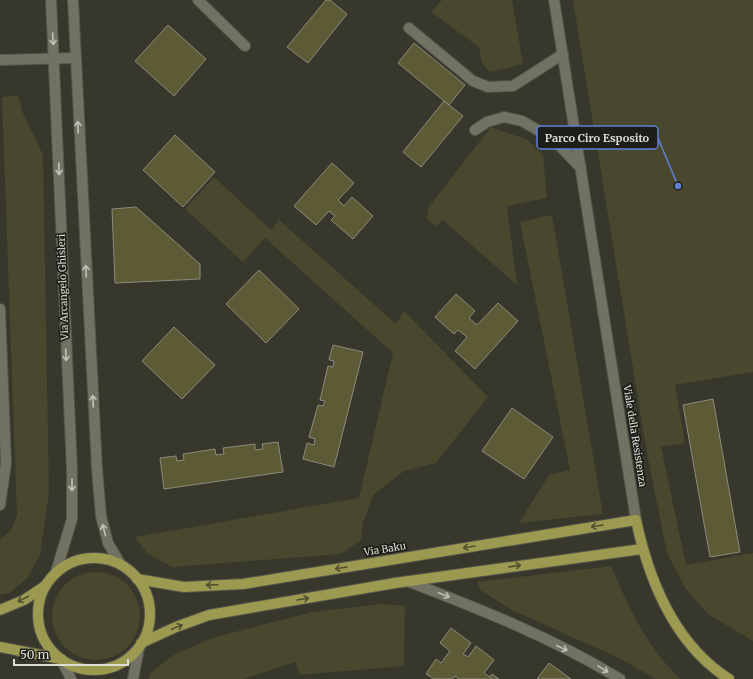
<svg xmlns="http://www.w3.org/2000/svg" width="753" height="679" viewBox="0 0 753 679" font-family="Merriweather,serif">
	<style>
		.green { fill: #48482e }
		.building { fill: #5c5b35; stroke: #8c8c7e }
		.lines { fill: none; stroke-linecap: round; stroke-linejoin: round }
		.minor-casing { stroke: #545449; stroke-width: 12 }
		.major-casing { stroke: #545449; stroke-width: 12 }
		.minor { stroke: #727264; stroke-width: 10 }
		.major { stroke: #9c9a51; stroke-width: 10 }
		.oneway { stroke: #c2c2b9 }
		.oneway2 { stroke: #50502f }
		.labels { text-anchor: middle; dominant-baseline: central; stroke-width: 3.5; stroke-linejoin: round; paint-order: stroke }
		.street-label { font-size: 10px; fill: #ddddd5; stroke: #1e1e19 }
		.leader { fill: none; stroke: #6080d7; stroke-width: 1.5 }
		.callout-dot { fill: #6080d7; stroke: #1e1e19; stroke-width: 1.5 }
		.callout { fill: #1e1e19; stroke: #6080d7; stroke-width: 1.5 }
		.callout-label { font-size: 11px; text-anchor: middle; font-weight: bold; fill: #ddddd5 }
	</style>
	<rect width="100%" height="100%" fill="#37372b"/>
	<g class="green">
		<polygon points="442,0 512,0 523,64 490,72 482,63 479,47 431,12"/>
		<polygon points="573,0 753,0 753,372 675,385 685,443 661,447 686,565 753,553 753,641 708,614 685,588 667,553 646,448"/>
		<polygon points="18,95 22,111 43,155 49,493 40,555 28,577 10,593 0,595 0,540 11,530 17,515 2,97"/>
		<polygon points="491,127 528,140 543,156 547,198 507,206 517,285 443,220 435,226 427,219 428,208"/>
		<polygon points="214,177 271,230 279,220 396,324 404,311 488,397 436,463 404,471 373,495 363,523 361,540 341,554 172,567 147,553 135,537 359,498 393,353 265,238 243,262 185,209"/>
		<polygon points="552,215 603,514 519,523 549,475 570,470 520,222"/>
		<path d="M611,566C629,608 647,648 681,679H656L621,659L512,610L480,590L477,582Z"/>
		<circle cx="96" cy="616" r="44"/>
		<polygon points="382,604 405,606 404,666 300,675 295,662 244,679 149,679 149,674 174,655 212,638 312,612"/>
	</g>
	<g class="building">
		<polygon points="326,0 330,0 347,14 308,63 287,47"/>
		<polygon points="168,25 206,59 174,96 135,61"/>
		<polygon points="414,43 465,85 449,105 398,63"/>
		<polygon points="444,101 463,116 421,167 403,152"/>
		<polygon points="175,135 215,172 183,207 143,170"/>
		<polygon points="332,163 354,183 338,200 344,206 352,197 373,216 353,239 331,220 335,216 329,211 316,225 294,206"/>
		<polygon points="136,207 200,264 200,279 115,283 112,209"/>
		<polygon points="259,270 299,309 266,343 226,304"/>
		<polygon points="456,294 475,311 469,318 477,325 498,303 518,321 475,369 455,351 467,337 458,330 454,334 435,317"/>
		<polygon points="174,327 215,365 182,399 142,361"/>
		<polygon points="333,345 363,352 334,467 303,459 307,443 314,445 315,439 309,437 318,405 323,406 325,401 320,400 328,366 333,367 334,361 329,360"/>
		<polygon points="713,399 740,552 710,557 683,405"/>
		<polygon points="512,408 553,437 524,479 482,451"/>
		<polygon points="278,442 283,472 164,489 160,458 176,456 177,461 184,460 183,454 215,449 216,455 224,454 223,448 255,444 255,450 263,449 262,444"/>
		<polygon points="451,628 471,643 463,654 468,657 476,646 494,660 484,673 490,677 492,674 499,679 459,679 455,676 453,679 434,679 426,674 436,659 441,663 450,651 440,643"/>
		<polygon points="549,663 571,679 537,679"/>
	</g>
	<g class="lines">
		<g class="minor-casing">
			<g id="minor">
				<polyline points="51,0 72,470 72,519 56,572"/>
				<polyline points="73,0 97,469 101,516 108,543 121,565"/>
				<polyline points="198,0 245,46"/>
				<polyline points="554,0 636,520"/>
				<polyline points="409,28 473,81 488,87 513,86 563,54"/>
				<polyline points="0,60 75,58"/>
				<polyline points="475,130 487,122 504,117 522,121 553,139 581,168"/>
				<polyline points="0,309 6,464 0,505"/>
				<path d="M407,581C480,609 553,638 620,679"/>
				<polyline points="61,659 71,679"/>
				<polyline points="133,679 139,648"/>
			</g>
		</g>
		<g class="major-casing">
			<g id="major">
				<circle cx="94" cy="614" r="56"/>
				<path d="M137,579L184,587L243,584L636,520C649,581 674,644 729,679"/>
				<polyline points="0,610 24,600 45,586"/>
				<polyline points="141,643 176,627 209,615 395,583 642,549"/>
				<polyline points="0,647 61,659"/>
			</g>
		</g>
		<use href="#minor" class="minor"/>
		<use href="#major" class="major"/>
	</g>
	<defs><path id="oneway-shaft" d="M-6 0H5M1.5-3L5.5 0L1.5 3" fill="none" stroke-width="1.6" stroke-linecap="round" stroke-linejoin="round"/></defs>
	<g class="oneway">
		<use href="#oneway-shaft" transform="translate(53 39) rotate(87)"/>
		<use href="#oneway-shaft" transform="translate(78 127) rotate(-93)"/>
		<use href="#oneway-shaft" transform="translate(59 169) rotate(88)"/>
		<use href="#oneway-shaft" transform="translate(86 271) rotate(-93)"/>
		<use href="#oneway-shaft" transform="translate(66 355) rotate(87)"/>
		<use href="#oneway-shaft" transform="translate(93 401) rotate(-93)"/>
		<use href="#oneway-shaft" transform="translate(72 485) rotate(90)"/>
		<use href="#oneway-shaft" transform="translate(104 530) rotate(-105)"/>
		<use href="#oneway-shaft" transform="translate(444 595) rotate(22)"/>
		<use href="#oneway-shaft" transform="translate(562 648) rotate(25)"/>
		<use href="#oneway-shaft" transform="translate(603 669) rotate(31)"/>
	</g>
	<g class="oneway2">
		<use href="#oneway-shaft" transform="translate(597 526) rotate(171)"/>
		<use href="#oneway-shaft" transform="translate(469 547) rotate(171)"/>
		<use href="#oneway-shaft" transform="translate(515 566) rotate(-8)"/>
		<use href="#oneway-shaft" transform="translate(341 568) rotate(171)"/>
		<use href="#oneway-shaft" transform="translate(212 585) rotate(178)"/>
		<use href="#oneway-shaft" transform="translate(23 599) rotate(152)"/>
		<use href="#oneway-shaft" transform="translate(303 599) rotate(-10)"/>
		<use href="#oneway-shaft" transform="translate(177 627) rotate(-22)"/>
	</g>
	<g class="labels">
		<g class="street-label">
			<text transform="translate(63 287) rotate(-92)">Via Arcangelo Ghisleri</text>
			<text transform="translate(635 436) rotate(81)">Viale della Resistenza</text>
			<text transform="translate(385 549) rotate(-9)">Via Baku</text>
		</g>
	</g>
	<path class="leader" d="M678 186L658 138"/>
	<circle class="callout-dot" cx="678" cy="186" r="4"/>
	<rect class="callout" x="537" y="126" width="121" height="23" rx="4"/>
	<g class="callout-label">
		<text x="597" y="142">Parco Ciro Esposito</text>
	</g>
	<path d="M14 659v6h114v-6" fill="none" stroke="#ddddd5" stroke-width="2"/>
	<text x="20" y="659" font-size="12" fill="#ddddd5" stroke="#1e1e19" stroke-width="3" paint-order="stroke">50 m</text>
</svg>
